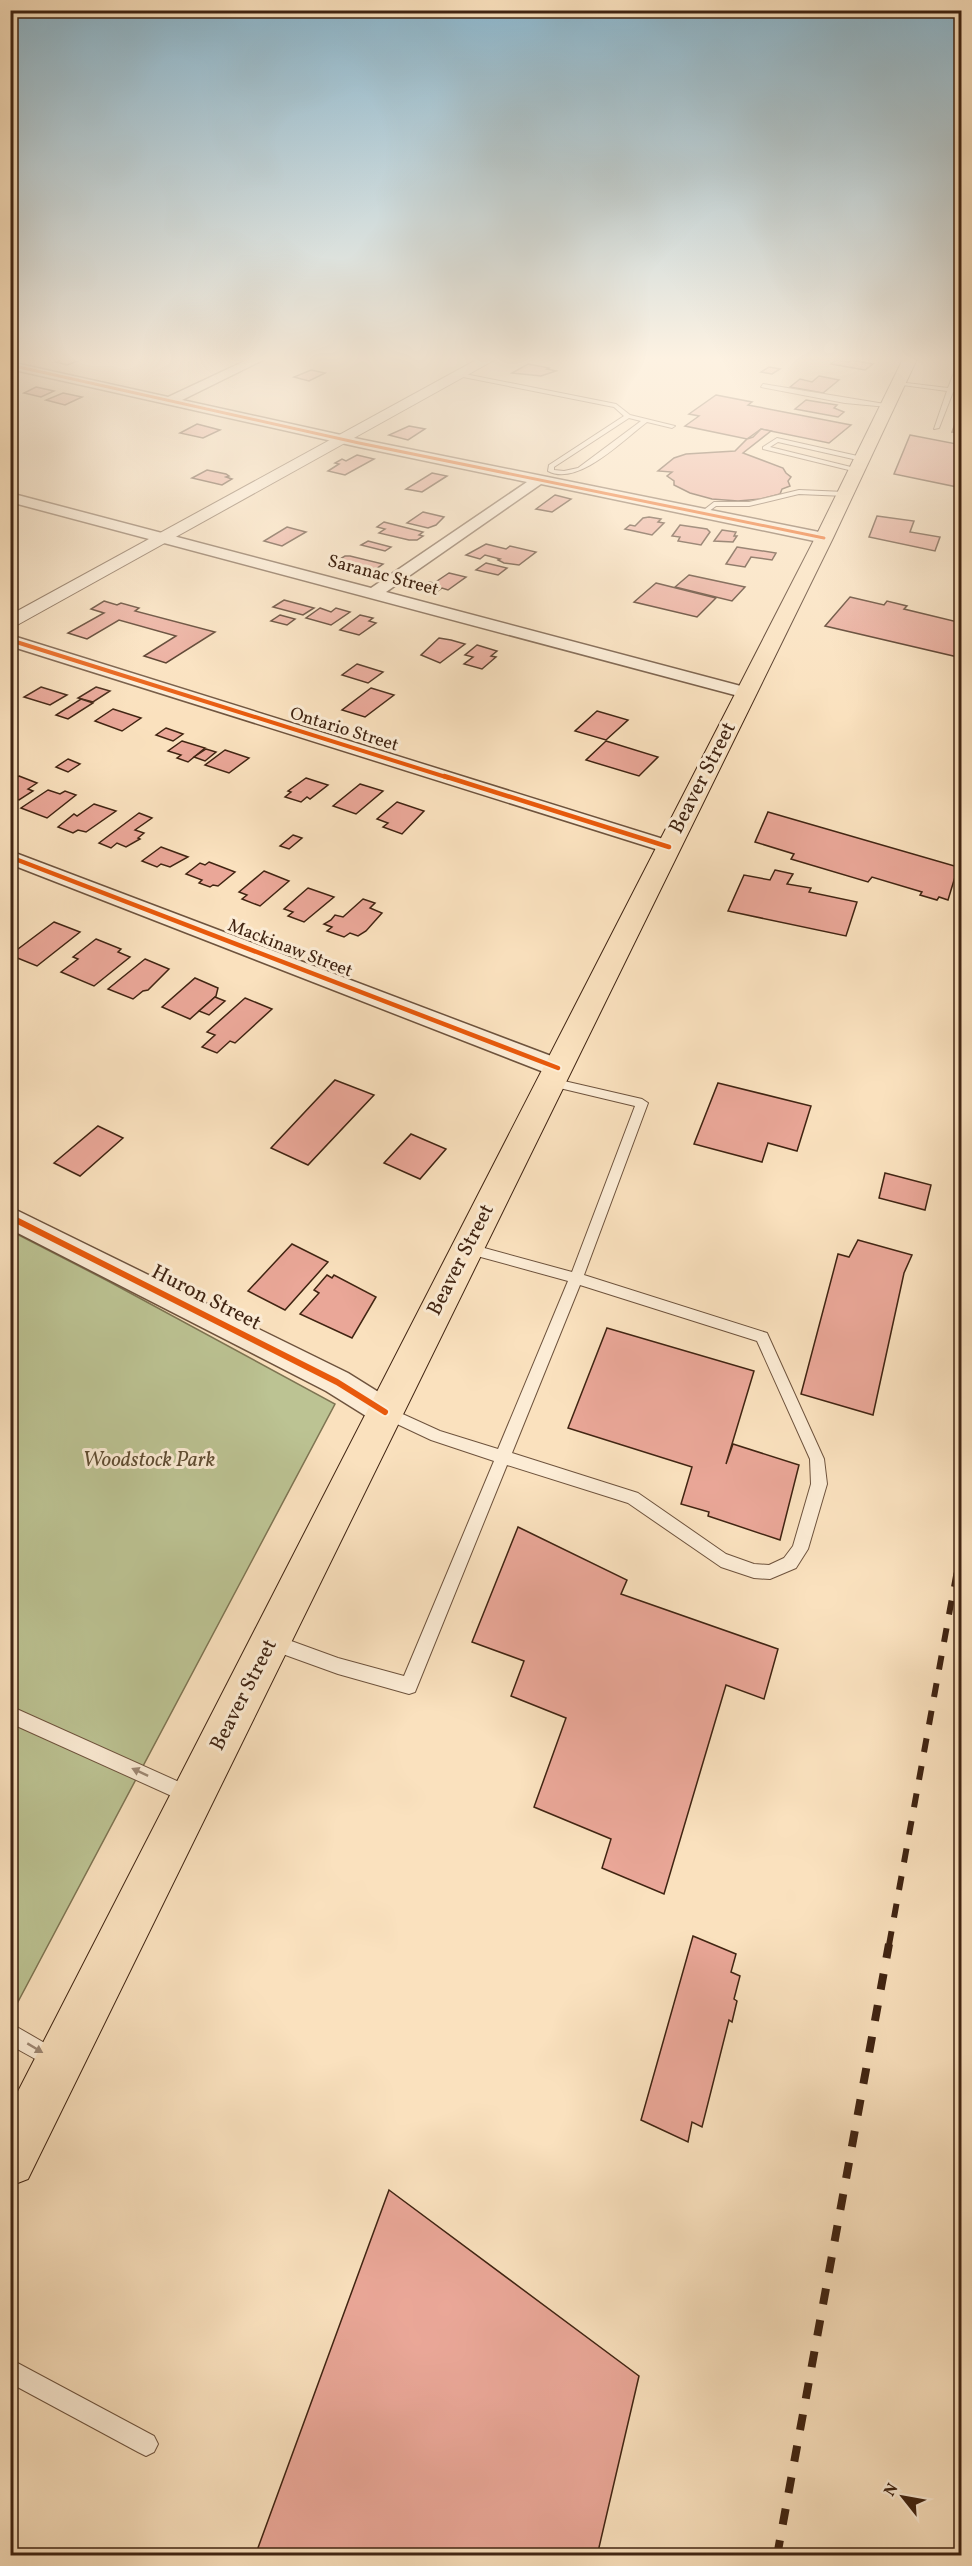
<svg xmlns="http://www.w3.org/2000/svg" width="972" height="2566" viewBox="0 0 972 2566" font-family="Vollkorn,serif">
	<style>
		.green { fill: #bcc393; stroke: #7e7452; stroke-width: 1.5 }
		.building { fill: #eaa798; stroke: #402412; stroke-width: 1.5 }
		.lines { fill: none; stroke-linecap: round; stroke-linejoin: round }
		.service-casing { stroke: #6e533d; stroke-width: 2 }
		.minor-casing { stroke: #6e533d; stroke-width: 3 }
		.tertiary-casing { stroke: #6e533d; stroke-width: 2 }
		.primary-casing { stroke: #402412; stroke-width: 2 }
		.service { fill: #fcecd5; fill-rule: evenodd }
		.minor { fill: #fcecd5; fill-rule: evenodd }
		.tertiary { fill: #fcecd5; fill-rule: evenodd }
		.primary { fill: #fae1be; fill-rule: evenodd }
		.rail-far1 { stroke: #402412; stroke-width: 6; stroke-dasharray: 14 14; stroke-linecap: butt }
		.rail { stroke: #402412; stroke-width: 8; stroke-dasharray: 16 16; stroke-linecap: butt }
		.cycleway-far3-casing { stroke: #fcecd5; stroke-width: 4.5 }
		.cycleway-far2-casing { stroke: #fcecd5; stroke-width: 6 }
		.cycleway-far1-casing { stroke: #fcecd5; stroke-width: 8 }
		.cycleway-casing { stroke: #fcecd5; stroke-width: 10 }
		.cycleway-far3 { stroke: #e8590c; stroke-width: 3 }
		.cycleway-far2 { stroke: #e8590c; stroke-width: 4 }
		.cycleway-far1 { stroke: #e8590c; stroke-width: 4.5 }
		.cycleway { stroke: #e8590c; stroke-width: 6 }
		.oneway { fill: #9e8874 }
		.labels { text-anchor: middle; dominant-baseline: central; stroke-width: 6; stroke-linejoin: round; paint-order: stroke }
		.far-street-label { font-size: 18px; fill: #402412; stroke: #fcecd5 }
		.street-label { font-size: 21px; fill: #402412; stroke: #fcecd5 }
		.park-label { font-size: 21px; font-style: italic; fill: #5f4c32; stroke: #fcecd5 }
	</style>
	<rect width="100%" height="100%" fill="#fae1be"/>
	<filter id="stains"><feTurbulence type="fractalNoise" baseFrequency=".00333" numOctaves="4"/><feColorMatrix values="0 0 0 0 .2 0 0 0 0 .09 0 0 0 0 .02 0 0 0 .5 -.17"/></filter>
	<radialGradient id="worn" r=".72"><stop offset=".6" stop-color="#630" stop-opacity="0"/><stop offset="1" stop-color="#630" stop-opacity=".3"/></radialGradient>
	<polygon class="green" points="11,1231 108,1281 335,1404 11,2015"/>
	<g class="building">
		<polygon points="62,359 83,359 67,365 56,362"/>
		<polygon points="836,360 849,362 852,360 873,364 865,370 831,364"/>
		<polygon points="528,364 549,368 547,369 556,371 541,376 512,373"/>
		<polygon points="769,367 780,369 772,374 761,372"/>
		<polygon points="311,370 325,373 309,381 294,377"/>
		<polygon points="819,376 839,380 823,393 790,387 800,379 812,382"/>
		<polygon points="36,387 54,391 41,397 24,393"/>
		<polygon points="63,393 82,397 65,405 46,400"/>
		<polygon points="716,395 752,402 748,405 851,425 829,443 761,429 747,439 685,426 699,416 689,414"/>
		<polygon points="806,400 837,405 834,408 844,412 838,417 795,409"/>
		<polygon points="962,405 962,433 952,432"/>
		<polygon points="197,424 220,430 203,438 180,433"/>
		<polygon points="409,426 425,429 408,440 389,435"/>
		<polygon points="761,429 771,431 743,453 783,468 786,473 791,477 788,481 790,486 782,489 780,494 761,499 738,501 712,499 690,493 674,485 674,481 667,476 672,472 658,471 674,458 686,454 735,451 747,439 753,437"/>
		<polygon points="910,435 962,445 962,488 894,474"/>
		<polygon points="357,455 374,459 345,475 328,471 339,464 335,463 342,459 346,461"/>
		<polygon points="207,470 226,474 229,476 226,477 232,479 222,485 192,478"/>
		<polygon points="432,473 447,476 422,492 406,489"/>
		<polygon points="555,495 571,499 552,512 536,509"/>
		<polygon points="423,512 444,517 436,525 428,528 407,523"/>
		<polygon points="877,516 914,521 910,532 940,537 935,551 869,537"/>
		<polygon points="649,517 661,519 658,522 664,523 652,535 625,529 630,525 635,526 643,518"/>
		<polygon points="384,522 423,532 419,535 423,536 417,540 409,540 379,533 385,529 377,527"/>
		<polygon points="680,525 707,529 710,532 701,545 678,541 680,537 672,536"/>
		<polygon points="287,527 306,532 282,546 264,541"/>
		<polygon points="722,530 736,532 734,536 737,536 733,542 714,541"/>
		<polygon points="368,541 391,547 385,551 361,545"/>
		<polygon points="486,544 506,549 510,546 536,552 519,565 504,563 498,560 500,559 485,555 480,559 466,555"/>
		<polygon points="737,547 776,553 772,560 751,557 745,567 726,564"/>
		<polygon points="345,556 350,556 383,564 370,573 338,564 344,560 340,559"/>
		<polygon points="486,563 507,568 498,575 476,570"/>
		<polygon points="449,573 466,577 448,590 442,588 438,591 421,587 429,582 434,583"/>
		<polygon points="689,575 745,587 732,601 675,587"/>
		<polygon points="656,583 716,598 697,617 634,602"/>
		<polygon points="850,597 884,605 887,601 907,606 904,609 962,623 962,658 825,626"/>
		<polygon points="284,600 314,608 303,615 273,607"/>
		<polygon points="104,601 117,605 121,603 139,608 135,611 215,632 166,663 144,656 176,636 119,620 87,639 68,633 104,613 91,609"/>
		<polygon points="320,608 331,612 336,608 350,612 331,625 306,618"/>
		<polygon points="280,615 295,619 287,625 271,621"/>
		<polygon points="360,615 373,618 369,621 376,623 359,635 340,630"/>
		<polygon points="439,638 451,640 465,644 440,663 421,655"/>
		<polygon points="477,645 497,651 491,656 496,657 482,669 464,664 473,657 465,655"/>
		<polygon points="357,664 383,672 368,683 342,675"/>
		<polygon points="41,687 67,695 50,705 24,697"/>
		<polygon points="96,687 110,691 93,702 78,698"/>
		<polygon points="371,688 394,695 365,717 342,710"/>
		<polygon points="81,699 93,703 68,719 56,715"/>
		<polygon points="113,709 141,718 122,731 95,721"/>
		<polygon points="597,711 628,720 606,740 575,731"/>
		<polygon points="166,728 183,734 173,741 156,735"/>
		<polygon points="182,741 205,748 188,762 177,758 181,755 168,751"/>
		<polygon points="606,741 658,757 639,776 586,760"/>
		<polygon points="206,749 216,752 205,761 194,757"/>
		<polygon points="225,750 249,758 229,773 205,765"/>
		<polygon points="68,759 80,764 68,772 56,767"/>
		<polygon points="19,776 37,783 28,789 33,791 19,800 14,798 10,801 10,781"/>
		<polygon points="306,778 328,785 310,799 307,797 301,802 285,797 291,792 288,791"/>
		<polygon points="360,784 383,791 356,814 333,806"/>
		<polygon points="48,790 60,794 65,791 76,795 47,818 21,808"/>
		<polygon points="397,802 424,811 402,834 383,827 388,823 377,819"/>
		<polygon points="94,804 116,811 86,832 78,830 73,833 58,827 74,814 77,816"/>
		<polygon points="768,812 958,867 948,900 939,897 937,900 920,895 922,892 872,877 868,882 791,859 794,854 755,842"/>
		<polygon points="139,813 152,818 135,830 144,833 138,838 140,839 126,847 117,843 111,848 99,843"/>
		<polygon points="293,835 302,838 289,849 280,846"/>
		<polygon points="161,847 188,857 170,867 161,864 157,867 142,861"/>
		<polygon points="209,862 235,872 218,886 213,885 210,887 199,883 202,880 186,874 200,863 205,865"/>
		<polygon points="775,870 793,874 787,884 811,888 809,892 857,902 846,936 728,911 744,875 770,880"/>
		<polygon points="264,871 289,881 260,906 242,899 247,895 239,892"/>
		<polygon points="308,888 334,897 304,922 288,916 293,912 284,909"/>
		<polygon points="363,899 375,903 370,908 382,913 366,931 358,936 350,933 344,937 327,931 332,927 324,924 331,920 335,915 343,917"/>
		<polygon points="54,922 80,932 37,966 10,955"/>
		<polygon points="96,939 121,949 118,952 130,957 94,986 61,972 78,959 73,957"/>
		<polygon points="145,959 169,969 148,990 143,991 133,999 108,989"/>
		<polygon points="195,978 218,988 216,996 190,1019 162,1007"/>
		<polygon points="215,997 225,1001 209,1015 199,1011"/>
		<polygon points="245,998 272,1009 235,1043 230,1041 217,1053 202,1047 215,1035 207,1032"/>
		<polygon points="335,1080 374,1095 308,1165 271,1148"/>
		<polygon points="718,1083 811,1106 797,1151 768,1143 762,1162 694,1144"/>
		<polygon points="98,1126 123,1138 80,1176 54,1163"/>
		<polygon points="411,1134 446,1149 420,1179 384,1163"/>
		<polygon points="885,1173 931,1185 925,1210 879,1198"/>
		<polygon points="858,1240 912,1255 904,1273 873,1415 801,1394 838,1254 849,1257"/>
		<polygon points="292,1244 328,1262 285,1310 248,1291"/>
		<polygon points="327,1275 332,1278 334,1275 376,1297 352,1338 300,1314 319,1293 314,1290"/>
		<polygon points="607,1328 754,1371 726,1464 733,1444 799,1465 780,1540 708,1516 709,1512 681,1504 692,1467 568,1428"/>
		<polygon points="518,1527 627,1580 621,1594 778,1649 764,1699 726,1685 664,1894 602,1868 611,1839 534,1807 566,1718 511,1696 524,1661 472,1642"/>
		<polygon points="693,1936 736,1954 731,1972 740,1976 734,1999 737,2001 732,2022 729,2020 702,2127 692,2122 688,2142 641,2120"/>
		<polygon points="389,2190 639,2376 597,2556 255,2556"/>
	</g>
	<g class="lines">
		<g class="service-casing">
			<g id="service">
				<polygon points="962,359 962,369 954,388 962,389 962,393 953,392 939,428 934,429 947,391 895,384 898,382 948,388 959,360"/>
				<path d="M460,373L616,404L630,415L675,426L672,428L647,422C623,440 578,487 548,471L549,465L624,416L614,407L458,376ZM629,418L641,421L578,468L564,471L554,470V467Z"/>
				<polygon points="763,384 891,405 888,407 845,403 761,387"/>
				<polygon points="777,438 862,457 865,459 862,461 778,442 770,447 859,469 857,472 763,449 763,447"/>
				<polygon points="799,490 845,492 848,494 845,496 799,494 749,506 716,506 705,514 700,513 714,502 749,502"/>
				<path d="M551,1078L642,1099L648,1103L584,1275L767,1333L824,1459L827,1484L808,1549L796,1568L770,1579L754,1578L721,1567L628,1503L507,1465L415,1692L409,1694L338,1674L266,1648L264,1642L266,1636L272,1634L338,1658L404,1676L494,1461L431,1440L380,1416L378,1412L380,1408L385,1406L440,1431L498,1449L568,1281L466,1253L459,1248L466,1243L572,1272L635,1106L547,1085L545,1082L547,1079ZM580,1285L757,1341L810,1459L811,1484L793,1546L784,1558L769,1565L754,1564L726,1554L638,1493L512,1453Z"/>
				<polygon points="10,1706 197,1790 200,1796 197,1802 191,1805 185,1802 10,1723"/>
				<polygon points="10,2023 62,2053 65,2060 62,2067 55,2070 10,2045"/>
				<polygon points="10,2359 154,2436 158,2444 154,2452 146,2456 138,2452 10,2383"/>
			</g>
		</g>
		<g class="minor-casing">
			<g id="minor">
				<polygon points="249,359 265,359 182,400 359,439 824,533 832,538 824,543 541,484 386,592 752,689 755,693 752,697 746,698 10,502 10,493 371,588 527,482 359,447 10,369 10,362 168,397"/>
				<polygon points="10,635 676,843 679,847 676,851 669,853 662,851 10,646"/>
				<polygon points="10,851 567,1062 570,1068 567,1074 558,1076 549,1074 10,864"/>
				<polygon points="10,1207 348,1373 396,1403 400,1412 396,1421 385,1425 374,1421 326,1391 10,1229"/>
			</g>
		</g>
		<g class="tertiary-casing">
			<polygon id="tertiary" points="478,359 496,359 10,629 10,615"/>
		</g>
		<g class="primary-casing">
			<polygon id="primary" points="903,359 917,359 833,538 28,2179 10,2186 10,2107 815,538"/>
		</g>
		<use href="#service" class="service"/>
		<use href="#minor" class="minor"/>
		<use href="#tertiary" class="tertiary"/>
		<use href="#primary" class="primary"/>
		<polyline class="rail-far1" points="889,1945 962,1543"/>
		<polyline class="rail" points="777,2556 889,1944"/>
		<g class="cycleway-far3-casing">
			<polyline id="cycleway-far3" points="10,365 359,443 824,538"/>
		</g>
		<g class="cycleway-far2-casing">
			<polyline id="cycleway-far2" points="10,640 449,778"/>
		</g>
		<g class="cycleway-far1-casing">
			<g id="cycleway-far1">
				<polyline points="444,776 669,847"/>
				<polyline points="10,857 558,1068"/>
			</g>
		</g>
		<g class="cycleway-casing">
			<polyline id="cycleway" points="10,1217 337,1382 385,1412"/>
		</g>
		<use href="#cycleway-far3" class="cycleway-far3"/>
		<use href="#cycleway-far2" class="cycleway-far2"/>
		<use href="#cycleway-far1" class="cycleway-far1"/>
		<use href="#cycleway" class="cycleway"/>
	</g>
	<defs><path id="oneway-solid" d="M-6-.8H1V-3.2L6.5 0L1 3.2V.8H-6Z" transform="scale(1.5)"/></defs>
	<g class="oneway">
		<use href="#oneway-solid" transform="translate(140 1772) rotate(-155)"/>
		<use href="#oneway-solid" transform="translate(35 2048) rotate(31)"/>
	</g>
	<linearGradient id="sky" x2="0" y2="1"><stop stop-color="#8bb8d0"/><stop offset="0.5" stop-color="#fdf2e2"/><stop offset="1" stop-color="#fdf2e2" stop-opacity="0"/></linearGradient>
	<rect width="972" height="718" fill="url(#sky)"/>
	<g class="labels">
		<g class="far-street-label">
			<text transform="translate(383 576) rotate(15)">Saranac Street</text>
			<text transform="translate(344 730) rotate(17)">Ontario Street</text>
			<text transform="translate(290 949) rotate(21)">Mackinaw Street</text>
		</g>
		<g class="street-label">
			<text transform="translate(703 778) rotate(-63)">Beaver Street</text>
			<text transform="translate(461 1260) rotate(-63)">Beaver Street</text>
			<text transform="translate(206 1298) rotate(27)">Huron Street</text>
			<text transform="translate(244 1695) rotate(-63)">Beaver Street</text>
		</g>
		<g class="park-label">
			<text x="149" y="1460">Woodstock Park</text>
		</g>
	</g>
	<rect width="972" height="2566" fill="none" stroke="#fae1be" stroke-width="36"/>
	<rect x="12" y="12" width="948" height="2542" fill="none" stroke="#402412" stroke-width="3"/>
	<rect x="18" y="18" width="936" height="2530" fill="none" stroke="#402412" stroke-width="1.5"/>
	<g transform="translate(903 2497) rotate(301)" stroke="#fcecd5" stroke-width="4.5" paint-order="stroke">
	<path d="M0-4.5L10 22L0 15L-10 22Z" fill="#402412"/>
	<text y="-9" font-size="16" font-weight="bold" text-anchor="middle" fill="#402412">N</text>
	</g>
	<rect width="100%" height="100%" filter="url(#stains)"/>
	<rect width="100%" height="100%" fill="url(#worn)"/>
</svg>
